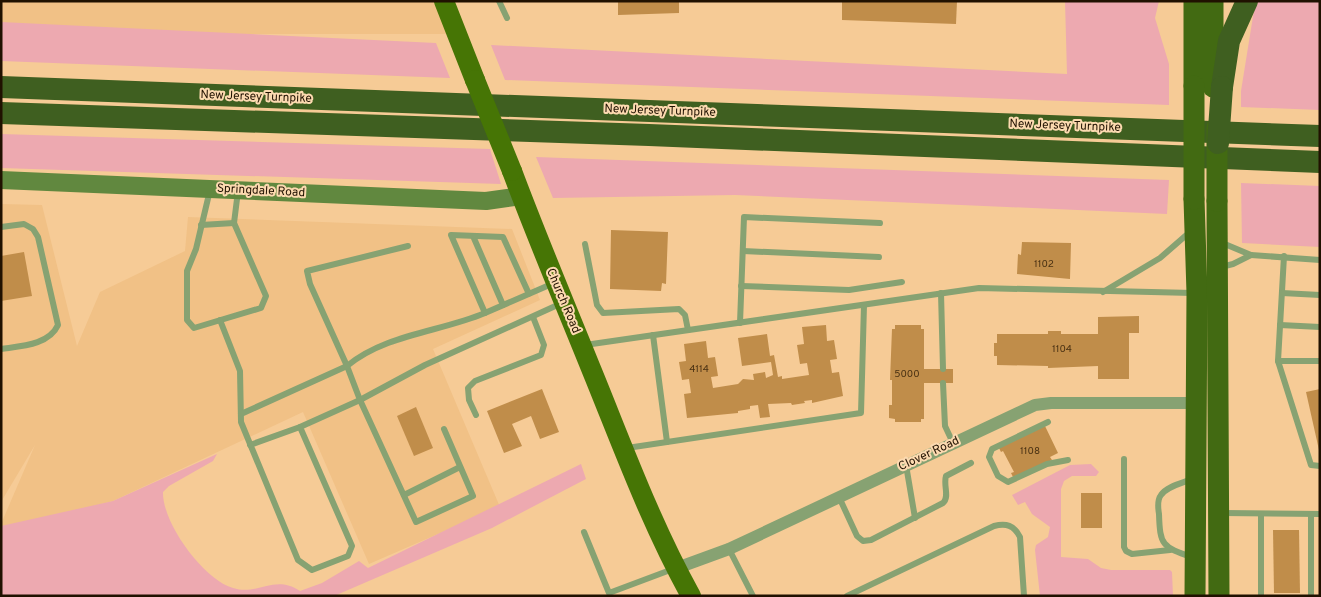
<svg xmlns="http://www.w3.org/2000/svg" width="1321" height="597" viewBox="0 0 1321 597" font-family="Overpass,sans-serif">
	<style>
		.built { fill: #f1c186 }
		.green { fill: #eda9b0 }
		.building { fill: #c08d4a }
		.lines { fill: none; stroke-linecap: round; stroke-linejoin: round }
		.service { stroke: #87a272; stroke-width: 6 }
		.minor { stroke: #87a272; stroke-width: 12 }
		.secondary { stroke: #61883f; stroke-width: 18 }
		.primary { stroke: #467505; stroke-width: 20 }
		.trunk { stroke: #426a12; stroke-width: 21 }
		.motorway { stroke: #3f5f20; stroke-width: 22 }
		.primary-bridge { stroke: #467505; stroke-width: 20 }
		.trunk-bridge { stroke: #426a12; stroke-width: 21 }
		.motorway-bridge { stroke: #3f5f20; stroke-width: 22 }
		.labels { text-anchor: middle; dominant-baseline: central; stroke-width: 4; stroke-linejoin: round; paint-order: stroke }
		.number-label { font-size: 10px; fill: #483012 }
		.street-label { font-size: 12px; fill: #201100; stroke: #fcdab0 }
	</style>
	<rect width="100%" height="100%" fill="#f6cb96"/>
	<g class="built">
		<polygon points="1,1 444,1 457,34 146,34 1,27"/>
		<polygon points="1,204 42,205 77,346 100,292 185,251 188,217 512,229 540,300 433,349 500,507 369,564 303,412 113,501 86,508 1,596 1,524 35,445 1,502"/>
	</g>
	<g class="green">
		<polygon points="1065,1 1159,1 1155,18 1169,64 1169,105 505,80 491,45 1067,74"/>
		<polygon points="1258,1 1320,1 1320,110 1241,107 1241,91 1255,4"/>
		<polygon points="1,22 436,43 450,78 1,61"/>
		<polygon points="1,134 490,149 501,184 1,168"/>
		<polygon points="536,157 1169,180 1167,214 735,195 553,198"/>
		<polygon points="1241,183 1320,186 1320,247 1242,243"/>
		<path d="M217,454L213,461L169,486L163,492C162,523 204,580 233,588C258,596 274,574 300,591L322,583L359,561L368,568L581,464L586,479L492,528L334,596H1V526L113,501Z"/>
		<polygon points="1091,464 1099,472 1096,476 1072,476 1064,481 1061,489 1061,557 1088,559 1101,568 1111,570 1170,570 1172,572 1173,596 1040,596 1035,550 1036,545 1048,537 1050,527 1032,514 1025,502 1018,505 1012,495 1070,465"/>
	</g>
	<g class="building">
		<polygon points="618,1 679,1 679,13 618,15"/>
		<polygon points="842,1 957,1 956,24 842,20"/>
		<polygon points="611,230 668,232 666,284 662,283 661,291 610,289"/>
		<polygon points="1022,242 1071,243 1070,279 1017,274 1018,254 1021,255"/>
		<polygon points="24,252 32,296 1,301 1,256"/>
		<polygon points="1139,316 1139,333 1129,333 1129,379 1098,379 1098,366 1048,368 1048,366 997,365 997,356 994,356 994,343 997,343 997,334 1048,334 1048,331 1061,331 1061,334 1098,334 1098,317"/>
		<polygon points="826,325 827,341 834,340 837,359 830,360 832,373 839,372 843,396 812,403 812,400 804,401 805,403 792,405 791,403 768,404 770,417 760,418 758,405 750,406 750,409 738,411 738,413 687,418 684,394 691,393 689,379 682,380 679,362 686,361 684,344 706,341 708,358 715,357 718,376 711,377 713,388 738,384 743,379 754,380 753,374 765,372 766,378 773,375 771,362 742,366 738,338 767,334 770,356 774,355 778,377 782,376 782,379 809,375 807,363 800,364 797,345 804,344 802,327"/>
		<polygon points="895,325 921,325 921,329 924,329 924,369 953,369 953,383 924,383 924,419 921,419 921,422 895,422 895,419 889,418 889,405 892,405 892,380 890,380 892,329 895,329"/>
		<polygon points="542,389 559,432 540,439 531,416 512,424 522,446 504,453 487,411"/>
		<polygon points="1320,389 1320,450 1319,450 1306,392"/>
		<polygon points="416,407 433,448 414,456 397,416"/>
		<polygon points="1045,426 1058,453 1050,457 1052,460 1013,477 1011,473 1014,472 1003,451 1001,452 999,448"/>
		<rect x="1081" y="493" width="21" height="35"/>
		<polygon points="1273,530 1299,530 1300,593 1274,593"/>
	</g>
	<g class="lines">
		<g class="service">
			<polyline points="499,1 507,18"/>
			<polyline points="210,190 196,249 187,271 187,320 194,328 261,308 266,296 234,223 238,191"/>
			<polyline points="201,225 234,223"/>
			<path d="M1,227L24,224L33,229L38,237L58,325C49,345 21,346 1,349"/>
			<polyline points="473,236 503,305"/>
			<polyline points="1220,242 1251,255 1233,264 1221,267"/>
			<polyline points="585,244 597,305 603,313 679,309 685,315 688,330"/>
			<polyline points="743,251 879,257"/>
			<polyline points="1251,255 1320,260"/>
			<polyline points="1284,256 1278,361 1311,465 1320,466"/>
			<polyline points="741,286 849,290 902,282"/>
			<polyline points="1103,292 1160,258 1191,231"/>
			<polyline points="941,293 943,369"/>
			<polyline points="1282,293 1320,295"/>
			<polyline points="529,294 503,237 451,235 485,313 554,283"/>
			<path d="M220,320L240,371L241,422L298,560L312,570L348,556L352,546L300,427L360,400L347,366C386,334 440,332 485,313"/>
			<polyline points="740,323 744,217 880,223"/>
			<polyline points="1280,325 1320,327"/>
			<polyline points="653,335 667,442"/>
			<polyline points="585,345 979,288 1193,293"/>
			<polyline points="1278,361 1320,361"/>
			<polyline points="943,383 945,426 953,443"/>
			<polyline points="241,414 347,366 310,284 307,271 408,246"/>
			<polyline points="476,415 469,400 468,388 475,381 541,355 544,345 533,317"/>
			<polyline points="1048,422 992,449 989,457 998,476 1008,482 1047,464 1068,460"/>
			<polyline points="444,429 473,496 416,522 360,400 425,365 562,303"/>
			<polyline points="250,445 300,427"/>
			<polyline points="627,448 861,413 864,305"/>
			<polyline points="1124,459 1124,547 1126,551 1132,554 1170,550"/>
			<polyline points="906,465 915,518"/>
			<polyline points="404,495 460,467"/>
			<path d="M839,497L857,536L863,541L871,540L943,503C950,497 943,485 946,476L971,463"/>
			<polyline points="1223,513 1320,514"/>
			<polyline points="1261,514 1261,596"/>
			<polyline points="1311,514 1311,596"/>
			<polyline points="584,532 609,593 673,569"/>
			<polyline points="729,549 753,596"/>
			<path d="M1192,557C1162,547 1160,545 1159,514C1158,508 1157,500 1161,495C1167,486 1183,483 1192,479"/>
			<path d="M847,596L994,526C1006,523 1014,525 1020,537L1024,596"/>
		</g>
		<polyline class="minor" points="677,568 729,549 1035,405 1051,403 1195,403"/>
		<polyline class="secondary" points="1,180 486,201 521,196"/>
		<g class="primary">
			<polyline points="444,1 475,80"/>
			<path d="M512,171C537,238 565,304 592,371C623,447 651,524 691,596"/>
		</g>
		<g class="trunk">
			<polyline points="1213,1 1213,87"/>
			<polyline points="1194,86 1194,1"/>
			<polyline points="1194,199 1197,293 1195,596"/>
			<polyline points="1217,201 1219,596"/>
		</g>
		<g class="motorway">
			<polyline points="1,87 1320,136"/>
			<polyline points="1222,87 1229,41 1247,1"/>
			<polyline points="1,113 649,135 1320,162"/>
		</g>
		<polyline class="primary-bridge" points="475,80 512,171"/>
		<g class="trunk-bridge">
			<polyline points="1194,86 1194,199"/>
			<polyline points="1217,127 1217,201"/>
		</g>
		<polyline class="motorway-bridge" points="1218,143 1222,87"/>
	</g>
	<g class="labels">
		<g class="number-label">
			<text x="1044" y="264">1102</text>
			<text x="1062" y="349">1104</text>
			<text x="699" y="369">4114</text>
			<text x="907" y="374">5000</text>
			<text x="1030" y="451">1108</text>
		</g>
		<g class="street-label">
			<text transform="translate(256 97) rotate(2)">New Jersey Turnpike</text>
			<text transform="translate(660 111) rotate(2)">New Jersey Turnpike</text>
			<text transform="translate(1065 126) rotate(2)">New Jersey Turnpike</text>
			<text transform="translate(261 191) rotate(3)">Springdale Road</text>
			<text transform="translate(563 301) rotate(67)">Church Road</text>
			<text transform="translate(929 454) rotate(-25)">Clover Road</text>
		</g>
	</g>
	<rect width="1321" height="597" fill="none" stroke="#201100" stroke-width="5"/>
</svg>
